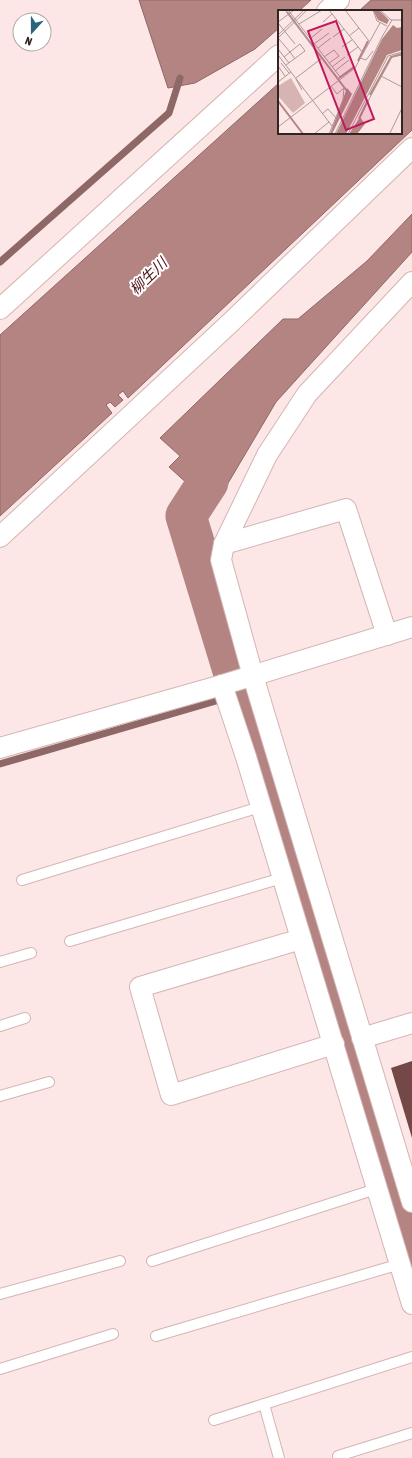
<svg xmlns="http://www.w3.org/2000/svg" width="412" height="1458" viewBox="0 0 412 1458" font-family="'Asap Condensed','Noto Sans JP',sans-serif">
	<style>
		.water { fill: #b48483; stroke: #8d6866 }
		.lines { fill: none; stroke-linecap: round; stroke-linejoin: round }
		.stream { stroke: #8d6866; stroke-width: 7 }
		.river { stroke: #b48483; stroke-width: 41 }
		.building { fill: #734847 }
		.lane-casing { stroke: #d4b4b3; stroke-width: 12 }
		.street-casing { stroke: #d4b4b3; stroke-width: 22 }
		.lane { stroke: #fff; stroke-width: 10 }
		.street { stroke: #fff; stroke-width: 20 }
		.labels { text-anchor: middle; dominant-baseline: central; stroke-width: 4; stroke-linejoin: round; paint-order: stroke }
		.water-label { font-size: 15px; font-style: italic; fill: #4e1217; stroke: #fff }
		.inset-river { fill: none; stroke: #b48483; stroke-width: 2 }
		.inset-road { fill: none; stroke: #ab9998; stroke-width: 1 }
		.view { fill: #c2185b; fill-opacity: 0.15; stroke: #c2185b; stroke-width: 2 }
		.inset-edge { fill: none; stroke: #312524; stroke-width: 2 }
	</style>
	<rect width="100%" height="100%" fill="#fce7e6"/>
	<g class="water">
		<polygon points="139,0 311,0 299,11 279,11 279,28 255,49 195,83 168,88"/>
		<polygon points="371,0 412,0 412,130 128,398 123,391 118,395 123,400 115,407 110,402 106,405 112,413 0,516 0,335 279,83 279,133 401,133 401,11 359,11"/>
		<polygon points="412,214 412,252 276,402 201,529 185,531 174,508 190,486 169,467 180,456 160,438 283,319 298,319 367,261"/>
	</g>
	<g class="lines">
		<g class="stream">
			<polyline points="0,262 169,113 180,78"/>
			<polyline points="0,764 240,694"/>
		</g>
		<polyline class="river" points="208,482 186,516 412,1259"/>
	</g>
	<polygon class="building" points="412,1061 412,1138 391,1068"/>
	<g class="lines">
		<g class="lane-casing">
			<g id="lane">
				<polyline points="22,880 260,807"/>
				<polyline points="70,941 282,878"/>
				<polyline points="0,962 31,953"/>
				<polyline points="0,1026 25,1018"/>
				<polyline points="0,1096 49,1082"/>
				<polyline points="152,1261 376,1189"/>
				<polyline points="0,1294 120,1261"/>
				<polyline points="156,1336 400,1264"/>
				<polyline points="0,1369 113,1334"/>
				<polyline points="264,1404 279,1458"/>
				<polyline points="214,1420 412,1357"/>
				<polyline points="338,1456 412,1433"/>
			</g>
		</g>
		<g class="street-casing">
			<g id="street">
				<polyline points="327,11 339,0"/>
				<polyline points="412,282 307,394 267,455 224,544 221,560 253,676 412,1202"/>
				<polyline points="0,309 279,55"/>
				<polyline points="0,537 229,324 412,148"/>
				<polyline points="224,544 346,509 387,635"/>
				<polyline points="222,685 246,757 412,1304"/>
				<polyline points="0,748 222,685 412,627"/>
				<polyline points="301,939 140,987 171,1095 334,1044"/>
				<polyline points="362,1038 412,1023"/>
			</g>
		</g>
		<use href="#lane" class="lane"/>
		<use href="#street" class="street"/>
	</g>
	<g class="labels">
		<g class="water-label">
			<text transform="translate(148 276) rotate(-44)">柳生川</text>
		</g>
	</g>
	<g transform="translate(278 10)">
		<rect width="124" height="124" fill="#fce7e6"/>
		<path d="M13,68L27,93L15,103L0,86V76Z" fill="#d5b4b3"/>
		<path d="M95,0H101L111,10L109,14L100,10ZM115,15L119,18L124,17V40L109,45L68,124H58L104,29ZM69,78L74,84L54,124H52ZM82,107L87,114L79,124H71Z" fill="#b48483"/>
		<path class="inset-river" d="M9,2L69,81M80,51L90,31M61,68L76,57M92,85L113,47L124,44M0,91L25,124M81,109L90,90"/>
		<path class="inset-road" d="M7,0L66,77L65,90L51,124M10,0L63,68M51,0L85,43M67,0L91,31M95,0L99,11L109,16M102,0L113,10H124M0,12L16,0M45,12L54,4M0,13L17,34M21,14L44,0M0,25L26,0M71,26L81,18M55,27L66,19M0,28L12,42L22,34L27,41L8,55M0,28L29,0M32,29L44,19M36,34L51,23M64,37L74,30M40,38L53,28M0,39L11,53M0,45L54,116M69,45L80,37M6,47L12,42L17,49M46,47L56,40L61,46L51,53M82,48L88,50L95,41M3,53L11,63M0,56L7,66M54,57L67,47M57,61L71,50M103,66L124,77M18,68L44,48M18,69L24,80M0,72L13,62M53,76L59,84L66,78M90,91L114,47L124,45M45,103L50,99L58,108M0,117L77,58L102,13M112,123L124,98M36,124L51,112M57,124L104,27L114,10M70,124L110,46L124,42"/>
		<path class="view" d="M58,11L96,109L68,120L30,21Z"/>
		<rect width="124" height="124" class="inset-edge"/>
	</g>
	<g transform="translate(32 32) rotate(201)"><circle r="19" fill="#ffffff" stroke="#ada8a7"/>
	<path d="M0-3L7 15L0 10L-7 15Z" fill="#2a637c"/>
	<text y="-6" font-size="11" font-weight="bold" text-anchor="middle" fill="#312524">N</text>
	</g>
</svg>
